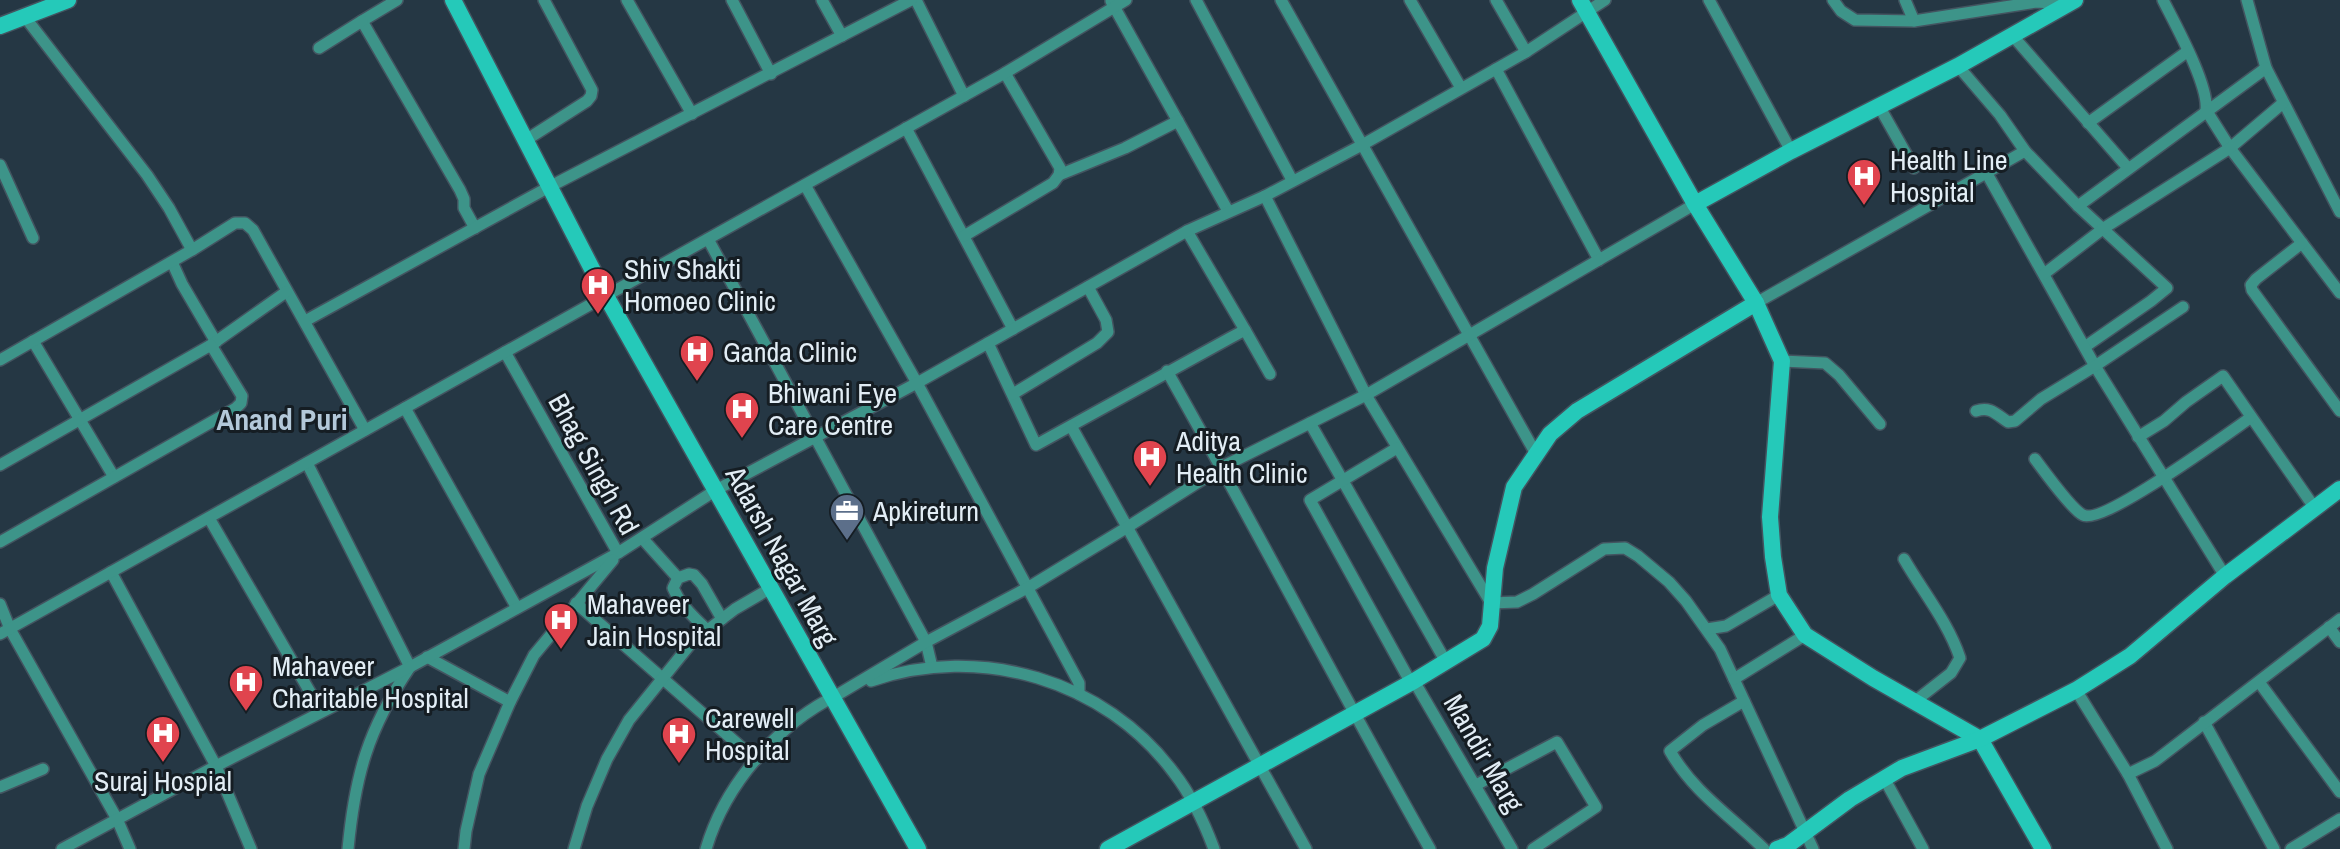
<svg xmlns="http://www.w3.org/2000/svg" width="2340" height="849" viewBox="0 0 2340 849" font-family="'Archivo Narrow',sans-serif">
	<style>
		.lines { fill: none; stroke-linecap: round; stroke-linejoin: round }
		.street-casing { stroke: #435460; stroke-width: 14 }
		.secondary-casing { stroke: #435460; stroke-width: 19 }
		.street { stroke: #3d9489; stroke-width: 11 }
		.secondary { stroke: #25c9b9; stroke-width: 16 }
		.labels { text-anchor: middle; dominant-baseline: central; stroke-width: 6; stroke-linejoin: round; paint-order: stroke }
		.poi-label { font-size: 28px; fill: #e2edf5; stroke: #151d23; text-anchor: start }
		.street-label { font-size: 28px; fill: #e2edf5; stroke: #151d23 }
		.neighbourhood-label { font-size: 30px; font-weight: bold; fill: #b3c8d9; stroke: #151d23 }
	</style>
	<rect width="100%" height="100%" fill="#253744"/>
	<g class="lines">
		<g class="street-casing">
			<g id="street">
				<polyline points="397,0 362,21 460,190 464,199 464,208 475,228"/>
				<polyline points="627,0 692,114"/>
				<polyline points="732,0 771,74"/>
				<polyline points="822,0 842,36"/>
				<polyline points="916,0 964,96"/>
				<polyline points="1196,0 1292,180"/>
				<polyline points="1281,0 1536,454"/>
				<polyline points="1410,0 1461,88"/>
				<polyline points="1496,0 1526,52"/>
				<polyline points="1709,0 1791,151"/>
				<polyline points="1833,0 1841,11 1855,20 1914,21 2036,2 2068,4"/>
				<polyline points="1905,0 1914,21"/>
				<path d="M2163,0C2175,24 2209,85 2206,110L2230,148L2340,293"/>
				<polyline points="2247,0 2266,68 2340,212"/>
				<polyline points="1111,1 1228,211"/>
				<polyline points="25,17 147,175 169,208 192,250"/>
				<polyline points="2012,35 2128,168"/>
				<polyline points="319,48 362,21"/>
				<polyline points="1958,66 2000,115 2025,151 2078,206 2167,288 2151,301 2086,346"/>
				<polyline points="1496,69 1599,260"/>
				<polyline points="1879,106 1914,168"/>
				<polyline points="2088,123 2188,51"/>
				<polyline points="906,128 1013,329"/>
				<polyline points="526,140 587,101 591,96 592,90 544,0"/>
				<polyline points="0,165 33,238"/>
				<polyline points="1986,172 2095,366 2225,576"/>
				<polyline points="1059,175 1125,148 1178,121"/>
				<polyline points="805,185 917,383 1079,683 1079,694"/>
				<polyline points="1265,196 1366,395 1491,603 1517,602 1533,594 1604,549 1625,548 1638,556 1669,582 1686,601 1720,649 1813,849"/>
				<polyline points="2078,206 2266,68"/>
				<polyline points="964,236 1053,183 1059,175 1060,168 1005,73"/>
				<polyline points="708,239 926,642 932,667"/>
				<polyline points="2302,243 2256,279 2251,285 2252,290 2340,411"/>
				<polyline points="172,262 182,284 216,342"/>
				<polyline points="2044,274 2104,228 2230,148 2283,103"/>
				<polyline points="1756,303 2025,151"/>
				<polyline points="305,321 549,187 911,0"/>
				<polyline points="1245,330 1270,374"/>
				<polyline points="33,341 114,477"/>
				<polyline points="988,343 1036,445 1230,338 1245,330 1187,231"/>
				<polyline points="505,352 618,553"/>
				<polyline points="0,360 192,250 235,223 245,223 253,230 365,430"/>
				<polyline points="1782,361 1825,363 1839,375 1880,424"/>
				<path d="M1167,371C1257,529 1340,691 1430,849"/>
				<polyline points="1013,394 1097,343 1108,332 1106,320 1088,287"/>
				<polyline points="405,408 517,608"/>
				<path d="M1976,411C1990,406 1996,414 2008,422L2015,421L2041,399L2095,366L2183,307"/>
				<polyline points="1310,423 1446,662"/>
				<polyline points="1071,426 1306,849"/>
				<polyline points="2138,437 2164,421 2186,402 2223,376 2314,507"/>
				<polyline points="1397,448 1310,500 1411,683"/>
				<path d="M2035,459C2044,471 2072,510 2083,515C2103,525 2227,434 2250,418"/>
				<path d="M307,463L410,667C368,729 355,775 348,849"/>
				<polyline points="0,465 211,345 286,292"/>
				<polyline points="209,518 321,711"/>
				<polyline points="642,538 678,578"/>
				<polyline points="0,542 236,408 241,403 242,396 211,345"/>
				<path d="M1904,559C1923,592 1948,622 1960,658L1951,673L1914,702"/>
				<polyline points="111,572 216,766 251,849"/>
				<polyline points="576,603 756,760"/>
				<polyline points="0,604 10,629 117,819 130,849"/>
				<polyline points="2329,627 2340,642"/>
				<polyline points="1707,629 1726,626 1779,595"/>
				<path d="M707,630C694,617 681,606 673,588L678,578L689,574L694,575L702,584L722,619"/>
				<polyline points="0,634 1005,73 1126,0"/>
				<polyline points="427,657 510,702"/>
				<polyline points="1734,679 1805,635"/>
				<path d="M871,681C980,643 1105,680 1174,773C1192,796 1204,822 1214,849"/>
				<polyline points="1414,681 1512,849"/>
				<polyline points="2259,682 2340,792"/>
				<polyline points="2076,690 2128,774 2167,849"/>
				<polyline points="832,698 926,642 1029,587 1126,528 1222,467 1366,395 1695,204"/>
				<path d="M1744,701L1703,725L1670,751C1693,792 1732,817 1764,849"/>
				<polyline points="2204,722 2274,849"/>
				<polyline points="2128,774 2155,761 2340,619"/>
				<polyline points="1884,778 1923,849"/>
				<polyline points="1476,785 1557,742 1596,807 1533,849"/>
				<polyline points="0,787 43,769"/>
				<polyline points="62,849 216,766 410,667 618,553 716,490 917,383 1187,231 1265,196 1362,145 1526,52 1605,0"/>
				<polyline points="464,849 466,831 479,774 510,702 534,655 613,560"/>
				<polyline points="574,849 587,806 607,759 629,720 692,642 735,609 771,588"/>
				<path d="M706,849C725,784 777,725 837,695"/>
				<polyline points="2291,849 2340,819"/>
			</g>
		</g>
		<g class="secondary-casing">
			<g id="secondary">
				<polyline points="453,0 606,296 918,849"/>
				<polyline points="1580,0 1695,204 1756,303 1782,361 1770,517 1773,557 1779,595 1805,635 1873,678 1980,739 2043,849"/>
				<polyline points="0,26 68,0"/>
				<polyline points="1695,204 1791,151 1958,66 2075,0"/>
				<polyline points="1108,849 1414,681 1483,639 1490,626 1495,568 1514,487 1550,434 1577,411 1756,303"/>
				<polyline points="1777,849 1788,845 1850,799 1902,768 1980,739 2076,690 2130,656 2225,576 2340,489"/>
			</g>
		</g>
		<use href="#street" class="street"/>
		<use href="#secondary" class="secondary"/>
	</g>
	<defs>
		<g id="hospital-pin" transform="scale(1.8)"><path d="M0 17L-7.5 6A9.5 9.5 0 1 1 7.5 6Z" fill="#e0444e" stroke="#151d23"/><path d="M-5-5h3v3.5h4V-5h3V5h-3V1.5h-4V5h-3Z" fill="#fff"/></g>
		<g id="office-pin" transform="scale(1.8)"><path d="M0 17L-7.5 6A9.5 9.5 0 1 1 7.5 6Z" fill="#5c6f8a" stroke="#151d23"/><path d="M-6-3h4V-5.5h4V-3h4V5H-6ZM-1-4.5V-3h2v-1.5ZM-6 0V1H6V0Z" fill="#fff"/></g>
	</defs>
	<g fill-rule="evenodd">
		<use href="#hospital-pin" x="1864" y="176"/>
		<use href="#hospital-pin" x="598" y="285"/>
		<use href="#hospital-pin" x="697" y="352"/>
		<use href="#hospital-pin" x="742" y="409"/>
		<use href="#hospital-pin" x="1150" y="457"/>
		<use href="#office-pin" x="847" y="511"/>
		<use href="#hospital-pin" x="561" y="620"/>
		<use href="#hospital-pin" x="246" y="682"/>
		<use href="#hospital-pin" x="163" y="733"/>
		<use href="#hospital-pin" x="679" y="734"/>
	</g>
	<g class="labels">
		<g class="poi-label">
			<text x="1890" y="160">Health Line<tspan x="1890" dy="32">Hospital</tspan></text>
			<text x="624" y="269">Shiv Shakti<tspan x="624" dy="32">Homoeo Clinic</tspan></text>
			<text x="723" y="352">Ganda Clinic</text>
			<text x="768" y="393">Bhiwani Eye<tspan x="768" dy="32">Care Centre</tspan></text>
			<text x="1176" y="441">Aditya<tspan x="1176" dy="32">Health Clinic</tspan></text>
			<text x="873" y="511">Apkireturn</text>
			<text x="587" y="604">Mahaveer<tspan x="587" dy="32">Jain Hospital</tspan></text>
			<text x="272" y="666">Mahaveer<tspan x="272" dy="32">Charitable Hospital</tspan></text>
			<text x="705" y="718">Carewell<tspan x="705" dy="32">Hospital</tspan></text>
			<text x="163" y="781" text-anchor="middle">Suraj Hospial</text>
		</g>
		<g class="street-label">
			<text transform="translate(594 464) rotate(61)">Bhag Singh Rd</text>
			<text transform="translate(782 556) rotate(61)">Adarsh Nagar Marg</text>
			<text transform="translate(1484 753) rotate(60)">Mandir Marg</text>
		</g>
		<g class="neighbourhood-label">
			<text x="282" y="419">Anand Puri</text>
		</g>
	</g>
</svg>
